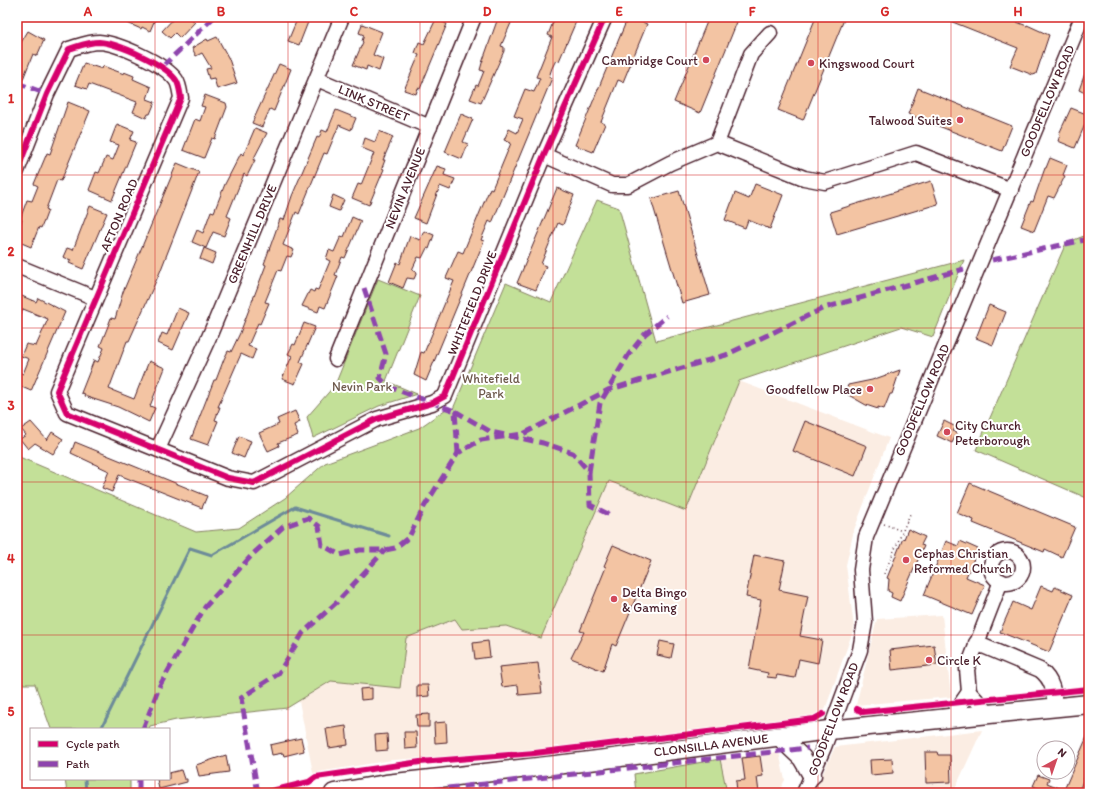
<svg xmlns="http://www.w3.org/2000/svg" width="1106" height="810" viewBox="0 0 1106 810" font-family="Itim,sans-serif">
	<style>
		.built { fill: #fbede3 }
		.green { fill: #c3e098; stroke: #868062 }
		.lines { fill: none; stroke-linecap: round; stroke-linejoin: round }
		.stream { stroke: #6d8b99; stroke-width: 3 }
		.building { fill: #f3c4a3; stroke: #4a1f2b }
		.minor-casing { stroke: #4a1f2b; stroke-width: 17 }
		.major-casing { stroke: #4a1f2b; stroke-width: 21 }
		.path { stroke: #4a1f2b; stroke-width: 1.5; stroke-dasharray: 1 3; stroke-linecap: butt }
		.minor { stroke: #fff; stroke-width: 14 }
		.major { stroke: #fff; stroke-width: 18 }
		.quiet { stroke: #8e44ad; stroke-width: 5; stroke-dasharray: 10 5; stroke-linecap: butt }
		.cycleway-casing { stroke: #fff; stroke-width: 8 }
		.cycleway { stroke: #d6006c; stroke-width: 6 }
		.grid { fill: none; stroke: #d62828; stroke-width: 1; stroke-opacity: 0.55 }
		.poi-dot { fill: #d1495b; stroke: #fff; stroke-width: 1.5 }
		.labels { text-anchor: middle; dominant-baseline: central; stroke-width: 4; stroke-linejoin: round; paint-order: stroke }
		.poi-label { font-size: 13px; fill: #4a1f2b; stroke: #fff; text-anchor: start }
		.street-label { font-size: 13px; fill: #4a1f2b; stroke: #fff }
		.park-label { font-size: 13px; fill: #6e594c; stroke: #fff }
		.neatline { fill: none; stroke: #d62828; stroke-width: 1.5 }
		.grid-label { font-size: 13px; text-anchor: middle; font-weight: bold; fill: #d62828 }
	</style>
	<rect width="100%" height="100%" fill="#fff"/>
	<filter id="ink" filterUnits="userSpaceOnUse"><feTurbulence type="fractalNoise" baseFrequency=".025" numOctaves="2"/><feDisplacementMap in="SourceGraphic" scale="8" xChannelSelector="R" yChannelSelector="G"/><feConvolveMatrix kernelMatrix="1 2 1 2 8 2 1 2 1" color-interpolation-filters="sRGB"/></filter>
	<g filter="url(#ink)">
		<g class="built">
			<polygon points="739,381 889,438 854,530 846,565 854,628 822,718 587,743 557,749 392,760 313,773 299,701 331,681 399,688 406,638 456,619 462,629 506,626 541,637 609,481 686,511"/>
			<polygon points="942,615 951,697 856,705 877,619"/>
			<polygon points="982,730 953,793 814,793 835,747"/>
			<polygon points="779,752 785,780 778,793 727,793 720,759"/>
		</g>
		<g class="green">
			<polygon points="597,200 619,208 656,341 964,260 933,337 901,327 739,381 686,511 609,481 541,638 506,626 462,629 455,619 406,638 400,688 331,681 287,708 176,720 150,726 149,729 51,729 35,684 17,684 17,456 196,532 239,528 285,498 325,463 419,428 449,407 453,409 506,283 551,302"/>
			<polygon points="1089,234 1089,499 976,450 1066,243"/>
			<polygon points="378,279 420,296 386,381 417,394 379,406 313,438 307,417 335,385"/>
			<polygon points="720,759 727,793 636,793 634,774"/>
			<polygon points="65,779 130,779 130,793 67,793"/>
		</g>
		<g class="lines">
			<g class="stream">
				<polyline points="101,729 190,548 212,555 295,507 389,536"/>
				<polyline points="85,779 86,793"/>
			</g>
		</g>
		<g class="building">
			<polygon points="114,17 156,17 150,31 142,27 141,29"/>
			<polygon points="175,17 189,17 195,22 180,38 175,33 170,38 162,31"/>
			<polygon points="298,17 310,17 299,45 288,41"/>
			<polygon points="555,17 578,17 559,61 556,60 552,68 549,77 552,78 492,223 489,221 481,240 484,241 426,381 414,375 421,352 424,353 454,281 446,278 458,251 463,253 490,188 492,189 511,143 504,140 509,129 517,133 523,119 514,116 525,89 534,92 540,78 536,77 552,37 548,35"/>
			<polygon points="628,17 647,24 623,82 618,80 601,122 605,124 593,152 575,145"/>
			<polygon points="709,17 739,17 700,113 674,102"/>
			<polygon points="816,17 845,17 803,120 778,110"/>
			<polygon points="940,17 1010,17 1009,19 1027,26 1027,25 1049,35 1036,74 1033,75 1010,66 1018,48"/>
			<polygon points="498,18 511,23 501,46 504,47 504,51 481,103 470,99 476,85 478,86 484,71 480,70 482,63"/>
			<polygon points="436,19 447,24 420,89 418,88 416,94 404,90 419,55 415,53 419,42 424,44"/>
			<polygon points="362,24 382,32 373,55 383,59 379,71 367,66 366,70 353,65 363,42 362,41 364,35 359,33"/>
			<polygon points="28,31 44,40 37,56 33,54 17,94 17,49"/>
			<polygon points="217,37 229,59 237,83 217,89 214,78 209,79 206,69 211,68 202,53 196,56 192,48 207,39 208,41"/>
			<polygon points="1089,62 1089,95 1079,90"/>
			<polygon points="84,63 102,69 103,66 124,74 124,72 134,76 133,79 151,87 147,99 155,102 150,114 148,114 146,118 133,112 137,102 89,84 87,89 75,85"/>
			<polygon points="279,64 291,69 274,111 270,109 262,127 252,123"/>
			<polygon points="918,88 1012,126 1002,151 908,114"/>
			<polygon points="205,95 226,103 227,107 215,139 212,138 204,158 183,150 195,119 200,121 205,107 201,106"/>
			<polygon points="68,102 90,111 61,181 57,180 46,209 48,210 44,221 41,228 39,227 31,247 17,241 17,232 22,220 20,219 27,200 32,201 38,186 34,184 47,153 50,154"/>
			<polygon points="1071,108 1089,115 1075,148 1058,141 1060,135 1059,134"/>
			<polygon points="336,110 356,118 351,130 339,125 327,154 324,153 299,214 296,212 283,245 294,250 291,257 287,256 281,271 278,270 265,302 269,303 260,324 258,323 248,346 256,349 252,359 241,354 218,407 220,407 215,420 218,421 208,445 191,439 214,380 216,380 224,359 228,351 231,352 240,333 266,265 264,264 280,219 284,220 292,196 317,137 319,138 322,130 327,132"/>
			<polygon points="461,114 473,119 463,142 468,144 462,159 445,152"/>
			<polygon points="117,124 134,131 130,140 136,142 112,200 89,190 96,172 99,173 106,157 113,160 119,145 110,142"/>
			<polygon points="255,128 267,133 253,160 255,160 247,176 244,174 227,216 231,218 224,236 213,232 206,248 192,242 197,230 203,233 211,211 214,212 225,184 241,153 243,155 246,149"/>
			<polygon points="379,131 393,137 383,160 385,160 382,168 384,169 369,205 352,198 358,184 361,185 374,153 362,148 365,138 375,142"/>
			<polygon points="1050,158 1067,165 1063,175 1065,176 1054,198 1048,196 1034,231 1021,226 1031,201 1033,202 1045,168 1046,168"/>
			<polygon points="177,163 199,172 160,272 129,341 127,341 109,389 134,399 149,361 165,368 150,406 155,408 149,422 118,407 84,396 85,394 81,393 94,360 98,362 104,348 100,346 108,326 111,318 115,319 123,292"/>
			<polygon points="437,166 446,169 444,175 455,179 450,190 440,186 426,223 414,218"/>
			<polygon points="931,181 938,204 837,234 830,212"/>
			<polygon points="755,184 783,195 770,229 748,220 745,228 725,220 735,193 749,199"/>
			<polygon points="557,188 574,195 563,225 558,223 550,242 541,264 546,266 536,290 517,283"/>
			<polygon points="679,191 710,295 682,303 651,199"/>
			<polygon points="333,195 344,200 339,211 329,207"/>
			<polygon points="90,206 107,213 83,269 69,263 71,260 63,257 67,248 73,250"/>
			<polygon points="352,217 361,221 345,258 342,257 335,275 338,276 325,308 320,306 318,312 302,306 310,290 314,292 315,289 318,290 330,261 326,259 329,250 334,252 341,236 344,237"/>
			<polygon points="424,231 434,235 429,249 427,248 422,258 418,257 412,270 417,272 414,279 407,278 403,288 389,282 397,262 400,264 410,236 420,240"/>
			<polygon points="204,248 216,253 212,264 200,259"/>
			<polygon points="17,294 36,302 38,298 65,312 31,391 17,385 17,371 23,374 29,359 21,356 26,344 36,346 48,319 23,309 17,324"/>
			<polygon points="989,305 1006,312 993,345 976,338"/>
			<polygon points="178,308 189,313 173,350 158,343 162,333 167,335"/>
			<polygon points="304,323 315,327 300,362 304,364 295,384 282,379 292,356 288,354 293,344 295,345"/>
			<polygon points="900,370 892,394 890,394 884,409 878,407 878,409 866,405 845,393 848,385 872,380"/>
			<polygon points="295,411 300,422 294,425 298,435 278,443 279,446 268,451 259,433 279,424 277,419"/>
			<polygon points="805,421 867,446 855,476 793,451"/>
			<polygon points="944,421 956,427 953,431 957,433 952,443 937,436"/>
			<polygon points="31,422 47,440 52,432 63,439 53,454 35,443 28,449 20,439 26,435 21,429"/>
			<polygon points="239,436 251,441 244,458 232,453"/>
			<polygon points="75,442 207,496 202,508 119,475 112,492 102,488 109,471 71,453"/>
			<polygon points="970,483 1075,527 1062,557 1045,549 1044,552 973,523 974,520 957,513"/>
			<polygon points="908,529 925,537 921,545 924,546 900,601 891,597 892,593 888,591 889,579 887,578 903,538 904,539"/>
			<polygon points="946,541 958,546 960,541 978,549 966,577 985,585 972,615 924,595"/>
			<polygon points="613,545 651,561 616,646 612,644 603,671 571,658 584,632 580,631 606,567 604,566"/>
			<polygon points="754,555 785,561 779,590 808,596 800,636 822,640 818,663 799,659 795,678 777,675 776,678 767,677 768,673 749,669 761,600 746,597"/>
			<polygon points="1041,586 1053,591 1055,587 1073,595 1049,652 1000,632 1013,602 1031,610"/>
			<polygon points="488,641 490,657 475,659 473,643"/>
			<polygon points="660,641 674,644 671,658 657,655"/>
			<polygon points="934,645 937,665 892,670 890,650"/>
			<polygon points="538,663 542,693 519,695 518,685 502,687 499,667"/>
			<polygon points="417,685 428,685 429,696 417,697"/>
			<polygon points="372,688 372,699 361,700 360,689"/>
			<polygon points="429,714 429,727 417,727 416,715"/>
			<polygon points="446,722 447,742 435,743 434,723"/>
			<polygon points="346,726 348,745 329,748 326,729"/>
			<polygon points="404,732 416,732 417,748 405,749"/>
			<polygon points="1089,732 1089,766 1078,793 1050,793 1033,786 1038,775 1049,779 1047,783 1064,790"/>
			<polygon points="387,734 388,750 376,751 375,735"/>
			<polygon points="301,738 304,751 284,756 283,753 272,755 270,745"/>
			<polygon points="925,752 937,752 938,755 950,755 951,782 926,783"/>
			<polygon points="226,755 229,772 199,776 196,765"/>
			<polygon points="760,756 763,776 757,777 759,793 737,793 736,781 745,780 742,758"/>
			<polygon points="892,759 893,773 871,775 870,760"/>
			<polygon points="181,770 184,779 187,779 187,782 159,789 157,779 169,779 169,773"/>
		</g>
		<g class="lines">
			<g class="minor-casing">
				<g id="minor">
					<polyline points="317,79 430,127"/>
					<polyline points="717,143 751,54 770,33"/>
					<polyline points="544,155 612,185 628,185 670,163 717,143 804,178 825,182 916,153 1011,190"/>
					<path d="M17,171L47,94L69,49C79,46 88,42 99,42C118,43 165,64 176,80C179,84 180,92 181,98L57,391L67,413L228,478L254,483L377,419L432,403L445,396L544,155L605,17"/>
					<polyline points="17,266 95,298"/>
					<polyline points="336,359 474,17"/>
					<polyline points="158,449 209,337 342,17"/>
					<circle cx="1007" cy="567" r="16"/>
					<path d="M976,643L1040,670C1053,680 1054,692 1055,708"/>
					<polyline points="990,715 969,692 967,669 1001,581"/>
					<polyline points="951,718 969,692"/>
					<polyline points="804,793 824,747 860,650 865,622 861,570 866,537 1082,17"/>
				</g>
			</g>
			<g class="major-casing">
				<g id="major">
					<polyline points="780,737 802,758 812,775"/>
					<polyline points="334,793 386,784 582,762 829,730 1089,704"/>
				</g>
			</g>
			<g class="path">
				<polyline points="884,524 902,531"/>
				<polyline points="884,574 911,512"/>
			</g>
			<use href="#minor" class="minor"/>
			<use href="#major" class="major"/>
			<g class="quiet">
				<polyline points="163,66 214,17"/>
				<polyline points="17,83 47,94"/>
				<polyline points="992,260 1089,239"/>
				<polyline points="364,288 386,354 380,378 389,387 455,411 458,453"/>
				<polyline points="455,411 491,432 543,443 573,453 589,472 590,505 610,515"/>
				<polyline points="589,472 600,403 629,354 645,334 667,316"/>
				<polyline points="143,729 160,685 205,607 253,554 283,527 308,518 319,526 322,545 340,555 360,550 385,550 395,548 409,537 424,507 458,453 481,440 523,434 608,390 726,355 824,308 964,269"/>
				<polyline points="139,779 139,793"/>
				<polyline points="258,793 241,698 278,674 303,633 337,602 385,550"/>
				<polyline points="403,793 808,748"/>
			</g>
			<g class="cycleway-casing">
				<g id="cycleway">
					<path d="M17,171L47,94L69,49C79,46 88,42 99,42C118,43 165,64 176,80C179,84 180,92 181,98L57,391L67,413L228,478L254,483L377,419L432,403L445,396L544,155L605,17"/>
					<polyline points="857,709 863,712 1089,689"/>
					<polyline points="263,793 309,782 316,777 420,762 535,753 814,719 823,714"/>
				</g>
			</g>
			<use href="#cycleway" class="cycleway"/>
		</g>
	</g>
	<path class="grid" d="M155,17V729M288,17V793M420,17V793M553,17V793M686,17V793M818,17V793M951,17V793M17,175H1089M17,328H1089M17,482H1089M17,635H1089M155,779V793"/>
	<g class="poi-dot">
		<circle cx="706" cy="60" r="4"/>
		<circle cx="811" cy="63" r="4"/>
		<circle cx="960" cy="120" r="4"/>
		<circle cx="870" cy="389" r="4"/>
		<circle cx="947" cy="432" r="4"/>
		<circle cx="906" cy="560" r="4"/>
		<circle cx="614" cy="599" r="4"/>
		<circle cx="929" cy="660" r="4"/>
	</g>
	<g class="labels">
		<g class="poi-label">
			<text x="698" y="60" text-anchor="end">Cambridge Court</text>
			<text x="819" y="63">Kingswood Court</text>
			<text x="952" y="120" text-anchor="end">Talwood Suites</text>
			<text x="862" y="389" text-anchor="end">Goodfellow Place</text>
			<text x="955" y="425">City Church<tspan x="955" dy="15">Peterborough</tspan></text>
			<text x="914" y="553">Cephas Christian<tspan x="914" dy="15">Reformed Church</tspan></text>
			<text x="622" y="592">Delta Bingo<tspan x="622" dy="15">&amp; Gaming</tspan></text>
			<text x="937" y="660">Circle K</text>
		</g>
		<g class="street-label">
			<text transform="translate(1047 101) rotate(-67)">GOODFELLOW ROAD</text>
			<text transform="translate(374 103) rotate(23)">LINK STREET</text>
			<text transform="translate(405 188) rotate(-68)">NEVIN AVENUE</text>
			<text transform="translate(119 215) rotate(-67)">AFTON ROAD</text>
			<text transform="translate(252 234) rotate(-67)">GREENHILL DRIVE</text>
			<text transform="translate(472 303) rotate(-68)">WHITEFIELD DRIVE</text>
			<text transform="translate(922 400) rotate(-67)">GOODFELLOW ROAD</text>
			<text transform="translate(833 719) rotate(-69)">GOODFELLOW ROAD</text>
			<text transform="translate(711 745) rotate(-7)">CLONSILLA AVENUE</text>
		</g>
		<g class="park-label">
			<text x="491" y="378">Whitefield<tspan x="491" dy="15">Park</tspan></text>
			<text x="362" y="386">Nevin Park</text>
		</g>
	</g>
	<rect width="1106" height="810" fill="none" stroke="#fff" stroke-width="44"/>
	<rect x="30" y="728" width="140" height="52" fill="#ffffff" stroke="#b7a5aa"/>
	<rect x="38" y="741" width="20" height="6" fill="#d6006c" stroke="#b7a5aa"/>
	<text x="66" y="748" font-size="12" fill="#4a1f2b">Cycle path</text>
	<rect x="38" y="761" width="20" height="6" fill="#8e44ad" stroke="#b7a5aa"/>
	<text x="66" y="768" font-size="12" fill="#4a1f2b">Path</text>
	<g transform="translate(1056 760) rotate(40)"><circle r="19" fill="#ffffff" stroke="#b7a5aa"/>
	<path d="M0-3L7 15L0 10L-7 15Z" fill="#d1495b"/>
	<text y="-6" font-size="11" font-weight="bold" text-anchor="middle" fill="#4a1f2b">N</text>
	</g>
	<rect x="22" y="22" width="1062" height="766" class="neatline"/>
	<g class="grid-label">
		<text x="88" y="16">A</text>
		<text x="221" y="16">B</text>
		<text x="354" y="16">C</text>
		<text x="487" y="16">D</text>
		<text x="619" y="16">E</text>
		<text x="752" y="16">F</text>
		<text x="885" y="16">G</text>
		<text x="1018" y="16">H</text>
		<text x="11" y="103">1</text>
		<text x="11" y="256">2</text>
		<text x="11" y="410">3</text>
		<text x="11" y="563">4</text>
		<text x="11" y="716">5</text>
	</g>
</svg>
